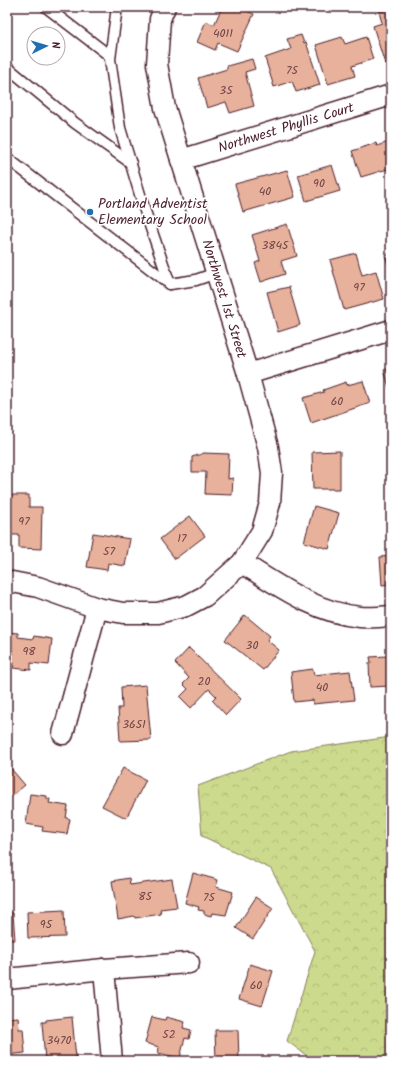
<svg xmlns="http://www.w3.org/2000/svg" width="398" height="1068" viewBox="0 0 398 1068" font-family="Kalam,sans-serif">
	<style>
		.forest { fill: url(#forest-crowns); stroke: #8b7c5c }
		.building { fill: #e7b19b; stroke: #4a1f2b }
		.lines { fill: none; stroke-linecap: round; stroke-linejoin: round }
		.service-casing { stroke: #4a1f2b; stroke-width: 13 }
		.minor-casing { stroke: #4a1f2b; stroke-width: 23 }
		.service { stroke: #fff; stroke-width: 10 }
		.minor { stroke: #fff; stroke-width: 20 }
		.poi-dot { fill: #1f6fb2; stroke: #fff; stroke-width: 1.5 }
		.labels { text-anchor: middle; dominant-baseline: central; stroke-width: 3.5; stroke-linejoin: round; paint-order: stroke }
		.number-label { font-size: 12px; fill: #714447 }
		.street-label { font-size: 14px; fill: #4a1f2b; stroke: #fff }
		.poi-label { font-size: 14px; fill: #4a1f2b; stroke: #fff; text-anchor: start }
	</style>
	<defs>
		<pattern id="forest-crowns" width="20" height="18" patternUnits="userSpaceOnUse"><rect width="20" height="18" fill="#ccda8d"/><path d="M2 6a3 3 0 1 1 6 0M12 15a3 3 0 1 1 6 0" fill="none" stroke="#b1bb7a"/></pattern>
	</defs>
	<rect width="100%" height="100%" fill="#fff"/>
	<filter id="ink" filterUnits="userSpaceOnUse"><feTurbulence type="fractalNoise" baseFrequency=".025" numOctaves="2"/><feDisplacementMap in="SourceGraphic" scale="8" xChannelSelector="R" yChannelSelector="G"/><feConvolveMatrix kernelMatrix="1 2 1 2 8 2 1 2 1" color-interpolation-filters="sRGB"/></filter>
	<g filter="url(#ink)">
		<polygon class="forest" points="391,737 391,1061 314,1061 287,1041 315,951 271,869 202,836 198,786 291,751"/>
		<g class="building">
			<polygon points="222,7 237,7 254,14 237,51 218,43 215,50 197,42 206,21 214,25"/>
			<polygon points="391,9 391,63 385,64 373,26 382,23 379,12"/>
			<polygon points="301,35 304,43 306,42 320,85 296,92 292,81 274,87 265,58 291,49 287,39"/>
			<polygon points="342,37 345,44 366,37 373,59 352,66 355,76 328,84 316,45"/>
			<polygon points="252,59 255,69 245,72 254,106 230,113 226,102 207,108 198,78 227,69 227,66"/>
			<polygon points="391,141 391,168 361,177 352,151 376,143 377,146"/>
			<polygon points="332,165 340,191 306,201 298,175"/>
			<polygon points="287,170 295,197 243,212 235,184"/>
			<polygon points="287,224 297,256 281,261 285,274 261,282 255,263 260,261 252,235"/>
			<polygon points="356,253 362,275 376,271 384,299 344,310 330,260"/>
			<polygon points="391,253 391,274 385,255"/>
			<polygon points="289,287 300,325 278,332 267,292"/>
			<polygon points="391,368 391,394 384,370"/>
			<polygon points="363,381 370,403 311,423 303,398 324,392 323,390 346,382 347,385"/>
			<polygon points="340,451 340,489 313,489 312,452"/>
			<polygon points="203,453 229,454 228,479 233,478 232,495 205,494 206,472 192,472 192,457 202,454"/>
			<polygon points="7,495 29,495 29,507 42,507 41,549 19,548 19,535 7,535"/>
			<polygon points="314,506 339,513 329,549 304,542"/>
			<polygon points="190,516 205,536 175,559 160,539"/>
			<polygon points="93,533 130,539 125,566 108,563 107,570 87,567"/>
			<polygon points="391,556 391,584 382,585 380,557"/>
			<polygon points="245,615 270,636 267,640 279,650 263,670 225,640"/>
			<polygon points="7,632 18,633 18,637 33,639 34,636 52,639 49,665 31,663 31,670 13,668 14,663 7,663"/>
			<polygon points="189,648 241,699 226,715 212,700 216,696 209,689 191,708 180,697 188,689 183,684 189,678 175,663"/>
			<polygon points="387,656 388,661 391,661 391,686 370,687 369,663 371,663 370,657"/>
			<polygon points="313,669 314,675 350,671 354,700 313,704 313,700 294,702 291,672"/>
			<polygon points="146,685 151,740 120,741 118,708 122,708 121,687"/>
			<polygon points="7,764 25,785 7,800"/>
			<polygon points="123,768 146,780 126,818 102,806"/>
			<polygon points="30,794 47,796 47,799 50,799 49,803 68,806 66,818 70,819 67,834 42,831 43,827 26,824"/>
			<polygon points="193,873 218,880 216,887 233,892 226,915 212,913 211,916 204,914 204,911 198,910 199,907 185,903"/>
			<polygon points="129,878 130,885 172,879 177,907 160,909 161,914 135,918 134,916 118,919 112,881"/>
			<polygon points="256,897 273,908 253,939 236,928"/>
			<polygon points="64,910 65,937 28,938 27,912"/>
			<polygon points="7,913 13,913 15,940 7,940"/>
			<polygon points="250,964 273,971 262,1006 239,999"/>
			<polygon points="18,1017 19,1029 23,1029 25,1053 7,1055 7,1018"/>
			<polygon points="72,1017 76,1058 61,1059 61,1061 45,1061 42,1022 46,1022 46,1020"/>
			<polygon points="152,1017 165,1020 166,1017 185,1022 183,1028 191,1030 189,1039 185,1038 180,1058 158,1053 159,1047 145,1043"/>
			<polygon points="215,1030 238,1030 239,1061 216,1061"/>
		</g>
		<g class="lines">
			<g class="service-casing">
				<g id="service">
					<polyline points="46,7 110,56"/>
					<polyline points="117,7 110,59 120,128 145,211 170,284"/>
					<polyline points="7,67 75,123 131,163"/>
					<polyline points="7,158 170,284 196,280 216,273"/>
				</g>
			</g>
			<g class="minor-casing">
				<g id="minor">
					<polyline points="181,160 391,95"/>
					<polyline points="248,374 391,330"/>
					<path d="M242,563C279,586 316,613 360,617C370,618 381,617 391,616"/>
					<polyline points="7,581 38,587 97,608 123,613 158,613 186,606 205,596 242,563 262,531 270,503 272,473 268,447 248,374 165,108 157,64 160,19 165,7"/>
					<polyline points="63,734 97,608"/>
					<polyline points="104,969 112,1061"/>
					<polyline points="7,979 104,969 189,963"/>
				</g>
			</g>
			<use href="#service" class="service"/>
			<use href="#minor" class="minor"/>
		</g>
	</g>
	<circle class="poi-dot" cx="90" cy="212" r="4"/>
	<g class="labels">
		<g class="number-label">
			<text x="223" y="33">4011</text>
			<text x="292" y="70">75</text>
			<text x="226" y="90">35</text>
			<text x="319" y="183">90</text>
			<text x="265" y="191">40</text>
			<text x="275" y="245">3845</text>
			<text x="359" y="287">97</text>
			<text x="337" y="401">60</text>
			<text x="24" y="521">97</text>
			<text x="182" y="538">17</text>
			<text x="109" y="551">57</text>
			<text x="252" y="645">30</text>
			<text x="29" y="651">98</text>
			<text x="204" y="681">20</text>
			<text x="322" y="687">40</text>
			<text x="134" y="724">3651</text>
			<text x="145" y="896">85</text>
			<text x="209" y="897">75</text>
			<text x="46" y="924">95</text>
			<text x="256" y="985">60</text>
			<text x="169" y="1034">52</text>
			<text x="59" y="1040">3470</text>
		</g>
		<g class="street-label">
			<text transform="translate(286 128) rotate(-17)">Northwest Phyllis Court</text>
			<text transform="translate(224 299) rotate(73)">Northwest 1st Street</text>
		</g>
		<g class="poi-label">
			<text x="98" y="204">Portland Adventist<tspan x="98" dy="16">Elementary School</tspan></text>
		</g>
	</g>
	<rect width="398" height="1068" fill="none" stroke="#fff" stroke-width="24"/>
	<rect x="12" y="12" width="374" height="1044" fill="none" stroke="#4a1f2b" stroke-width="1.5" filter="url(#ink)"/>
	<g transform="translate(46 46) rotate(85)"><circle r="19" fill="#ffffff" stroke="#b7a5aa"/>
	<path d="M0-3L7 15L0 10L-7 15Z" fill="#1f6fb2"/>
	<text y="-6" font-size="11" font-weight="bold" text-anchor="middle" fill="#4a1f2b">N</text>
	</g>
</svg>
